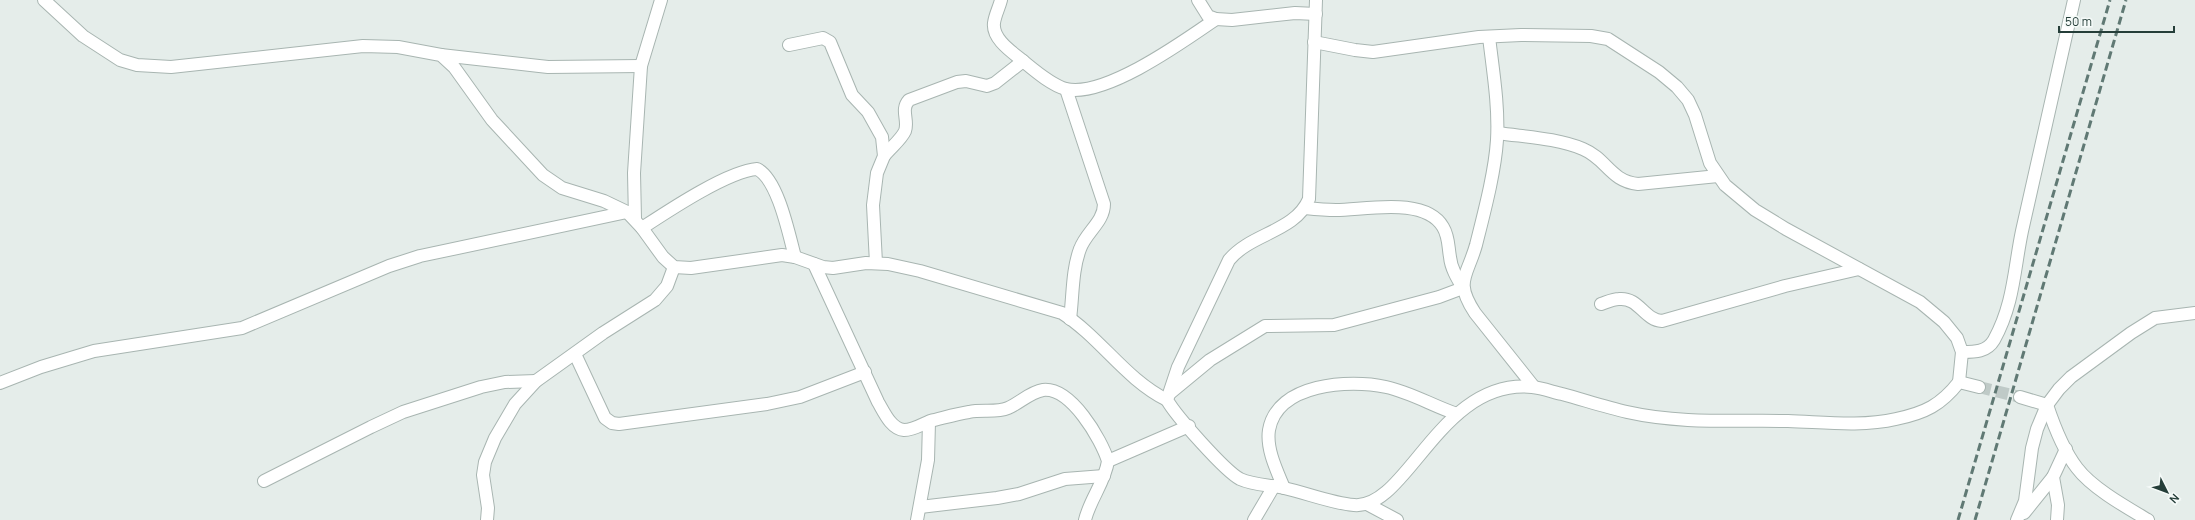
<svg xmlns="http://www.w3.org/2000/svg" width="2195" height="520" viewBox="0 0 2195 520" font-family="Manrope,sans-serif">
	<style>
		.lines { fill: none; stroke-linecap: round; stroke-linejoin: round }
		.minor-tunnel { stroke: #bfcac7; stroke-width: 12; stroke-dasharray: 12 6; stroke-linecap: butt }
		.minor-casing { stroke: #a8b5b1; stroke-width: 14 }
		.minor { stroke: #fff; stroke-width: 12 }
		.rail { stroke: #607974; stroke-width: 3; stroke-dasharray: 8 4; stroke-linecap: butt }
	</style>
	<rect width="100%" height="100%" fill="#e5edea"/>
	<g class="lines">
		<polyline class="minor-tunnel" points="1979,387 2020,397"/>
		<g class="minor-casing">
			<g id="minor">
				<path d="M44,0L83,36L120,60L137,65L171,67L363,46L398,47L441,55L454,67L492,120L543,175L562,188L604,201L627,212L642,228L663,257L674,267L691,268L782,255L795,257L823,267L833,268L866,263L888,264L920,271L1062,313C1101,338 1125,379 1167,400"/>
				<path d="M1001,0C999,8 995,15 994,23C992,39 1012,52 1023,61C1034,70 1051,85 1066,89C1105,98 1184,41 1216,19"/>
				<polyline points="1198,0 1208,16 1216,19 1232,20 1295,13 1316,14"/>
				<path d="M1316,0L1309,199C1295,232 1251,233 1229,260L1178,367L1167,400C1176,416 1225,471 1240,479C1253,485 1270,485 1284,488C1307,493 1331,503 1354,505C1407,510 1440,378 1532,387C1542,388 1553,392 1562,394C1584,400 1606,407 1627,412C1680,424 1734,420 1788,421C1823,422 1861,427 1896,419C1925,413 1941,405 1959,382L1979,387"/>
				<path d="M1489,37C1493,71 1499,106 1497,140C1495,172 1484,213 1476,245C1467,277 1454,281 1475,313L1534,387"/>
				<polyline points="1314,42 1355,50 1373,52 1479,37 1521,35 1591,36 1608,39 1659,72 1677,87 1688,100 1695,115 1710,163 1725,185 1755,210 1786,229 1920,302 1944,322 1957,338 1962,352 1959,382"/>
				<polyline points="789,45 823,38 830,42 852,95 868,112 882,137 884,156 877,173 873,205 876,263"/>
				<polyline points="441,55 548,67 641,66"/>
				<path d="M1066,89L1104,204C1104,222 1086,232 1080,249C1072,270 1073,296 1070,319"/>
				<path d="M1498,133C1525,137 1557,138 1583,149C1607,159 1610,181 1638,184L1718,176"/>
				<path d="M884,156C890,148 901,140 905,131C909,120 900,110 909,100L957,82L966,81L987,86L995,83L1023,61"/>
				<polyline points="635,219 634,173 641,66 661,0"/>
				<path d="M642,228C668,211 728,171 757,169C778,179 789,235 795,257"/>
				<path d="M814,264L878,402C884,412 891,429 904,430C914,430 922,424 930,421C943,418 956,414 969,412C982,409 996,413 1008,408C1020,403 1030,392 1043,390C1071,387 1101,439 1108,461C1105,482 1090,499 1085,520"/>
				<path d="M1601,304C1607,302 1613,299 1619,299C1639,297 1644,320 1662,321L1785,286L1859,269"/>
				<path d="M1962,352C1975,352 1987,352 1994,340C2014,304 2014,269 2022,231C2040,154 2057,77 2074,0"/>
				<polyline points="575,354 605,418 612,423 619,424 767,404 800,397 865,372"/>
				<polyline points="0,383 41,367 94,351 242,328 389,266 420,256 627,212"/>
				<path d="M1170,393L1210,360L1265,326L1334,325L1439,297L1463,288C1457,278 1451,268 1450,257C1448,246 1449,237 1443,227C1425,196 1364,210 1336,210C1326,210 1315,209 1305,208"/>
				<path d="M2020,397L2047,405C2054,426 2063,450 2077,468C2092,488 2126,507 2148,520"/>
				<polyline points="1108,461 1189,426"/>
				<polyline points="264,481 371,427 403,412 481,387 505,382 536,381"/>
				<path d="M1284,488C1277,471 1266,449 1269,430C1277,383 1350,379 1386,387C1410,392 1433,406 1457,414"/>
				<polyline points="1367,504 1397,520"/>
				<polyline points="920,507 997,498 1019,494 1065,479 1104,476"/>
				<polyline points="2024,513 2053,477"/>
				<polyline points="487,520 488,508 483,475 485,462 495,438 515,404 536,381 603,333 655,300 667,286 674,267"/>
				<polyline points="917,520 928,460 929,422"/>
				<polyline points="1254,520 1274,486"/>
				<polyline points="2017,520 2025,501 2032,448 2037,429 2047,405 2059,389 2071,377 2131,333 2155,318 2195,313"/>
				<polyline points="2057,520 2058,505 2053,477 2066,449"/>
			</g>
		</g>
		<use href="#minor" class="minor"/>
		<g class="rail">
			<polyline points="1958,520 2110,0"/>
			<polyline points="1975,520 2126,0"/>
		</g>
	</g>
	<g transform="translate(2167 492) rotate(132)" stroke="#f5faf8" stroke-width="3" paint-order="stroke">
	<path d="M0-3L7 15L0 10L-7 15Z" fill="#253e39"/>
	<text y="-6" font-size="11" font-weight="bold" text-anchor="middle" fill="#253e39">N</text>
	</g>
	<path d="M2059 26v6h115v-6" fill="none" stroke="#253e39" stroke-width="2"/>
	<text x="2065" y="26" font-size="12" fill="#253e39" stroke="#f5faf8" stroke-width="3" paint-order="stroke">50 m</text>
</svg>
